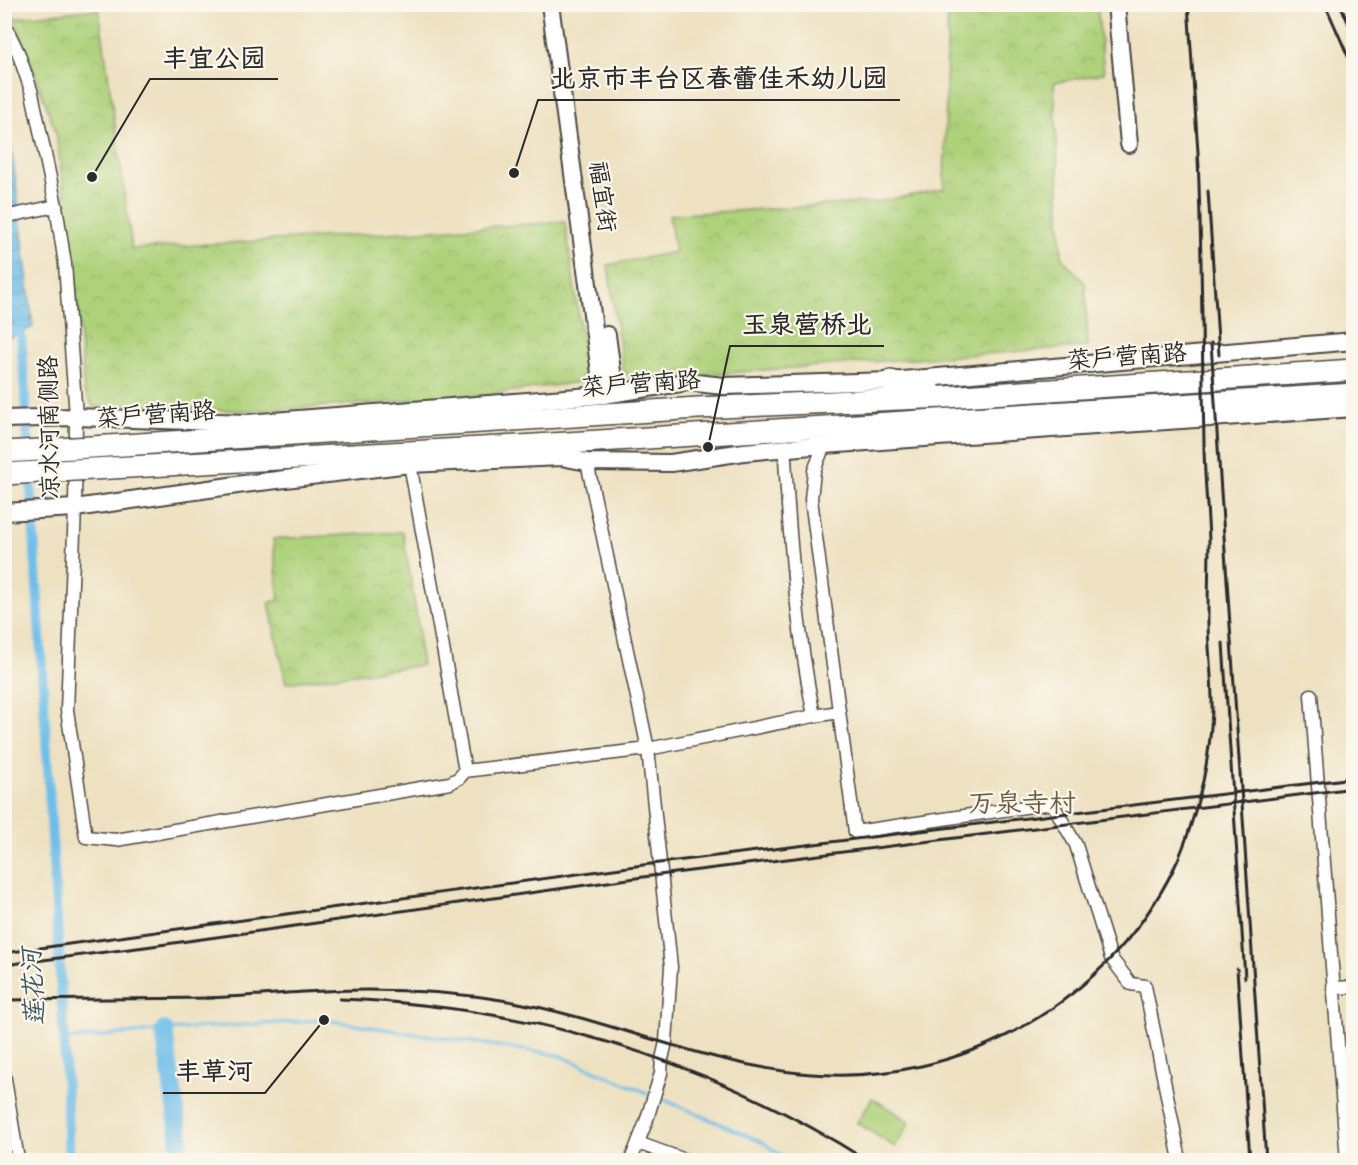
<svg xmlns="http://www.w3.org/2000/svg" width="1358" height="1165" viewBox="0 0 1358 1165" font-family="Dekko,'LXGW WenKai TC',sans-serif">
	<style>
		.park { fill: url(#park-crowns); stroke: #6c7e52; stroke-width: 1.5 }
		.pitch { fill: #aed17a; stroke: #6c7e52; stroke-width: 1.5 }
		.water { fill: url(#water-waves); stroke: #4c748a; stroke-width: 1.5 }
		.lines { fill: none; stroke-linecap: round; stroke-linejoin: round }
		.stream { stroke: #6ebee9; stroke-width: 3 }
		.canal { stroke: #6ebee9; stroke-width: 10 }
		.river { stroke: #6ebee9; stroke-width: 18 }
		.street-casing { stroke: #484642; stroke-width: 15 }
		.secondary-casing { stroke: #484642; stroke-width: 20 }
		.highway-casing { stroke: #484642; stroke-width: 24 }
		.street { stroke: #fff; stroke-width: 12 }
		.secondary { stroke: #fff; stroke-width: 16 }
		.highway { stroke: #fff; stroke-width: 21 }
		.rail { stroke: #2b2b2b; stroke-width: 3 }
		.highway-bridge-casing { stroke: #484642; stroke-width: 24; stroke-linecap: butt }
		.highway-bridge { stroke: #fff; stroke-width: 21 }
		.labels { text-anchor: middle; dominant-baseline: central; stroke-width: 4.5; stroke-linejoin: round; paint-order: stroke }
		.street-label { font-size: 24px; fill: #2b2b2b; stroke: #fbf7ec }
		.water-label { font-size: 26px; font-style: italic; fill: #3f5764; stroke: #fbf7ec }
		.quarter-label { font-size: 27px; fill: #6f5c45; stroke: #fbf7ec }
		.leader { fill: none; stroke: #2b2b2b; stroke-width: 2 }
		.callout-dot { fill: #2b2b2b; stroke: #fbf7ec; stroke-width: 2 }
		.callout-label { font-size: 26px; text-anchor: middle; font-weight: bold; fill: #2b2b2b; stroke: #fbf7ec; stroke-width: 4.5; stroke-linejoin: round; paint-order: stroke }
	</style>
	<defs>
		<pattern id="park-crowns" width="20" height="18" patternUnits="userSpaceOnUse" patternTransform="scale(1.5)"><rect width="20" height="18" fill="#aed17a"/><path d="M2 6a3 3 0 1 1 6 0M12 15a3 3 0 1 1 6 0" fill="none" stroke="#96b46a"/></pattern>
		<pattern id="water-waves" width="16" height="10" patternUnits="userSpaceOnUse" patternTransform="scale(1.5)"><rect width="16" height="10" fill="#6ebee9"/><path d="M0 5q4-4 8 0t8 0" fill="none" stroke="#5b9bbd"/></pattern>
	</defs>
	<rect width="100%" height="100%" fill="#fbf7ec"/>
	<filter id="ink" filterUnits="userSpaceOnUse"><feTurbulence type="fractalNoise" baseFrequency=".0167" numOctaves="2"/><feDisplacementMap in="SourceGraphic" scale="12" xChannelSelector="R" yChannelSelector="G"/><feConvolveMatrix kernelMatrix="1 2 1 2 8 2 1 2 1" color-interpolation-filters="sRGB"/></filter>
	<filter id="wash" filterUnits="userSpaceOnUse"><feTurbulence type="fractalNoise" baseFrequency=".008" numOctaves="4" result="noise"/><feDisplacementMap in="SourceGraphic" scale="24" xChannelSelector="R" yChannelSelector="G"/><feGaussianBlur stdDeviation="1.35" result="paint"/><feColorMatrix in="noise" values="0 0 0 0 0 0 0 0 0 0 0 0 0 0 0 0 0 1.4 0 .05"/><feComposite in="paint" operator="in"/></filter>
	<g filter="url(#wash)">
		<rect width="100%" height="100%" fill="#eee1c1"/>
		<g class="park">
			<path d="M948,5H1097L1104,73L1054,83L1062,258L1085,283L1088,346C936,358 785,367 633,381L623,370L608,265L675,252L669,215L877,202L944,189Z"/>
			<polygon points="99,9 132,249 565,222 586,368 579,382 469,397 251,411 94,407 84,391 75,275 56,132 14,18"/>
			<polygon points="403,532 419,631 419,648 422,665 286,683 269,603 279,600 273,539"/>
		</g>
		<polygon class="pitch" points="872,1098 910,1122 895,1147 857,1123"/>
		<polygon class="water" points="4,114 14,168 33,327 7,339 4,310"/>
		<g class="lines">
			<g class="stream">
				<polyline points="64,1040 164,1030 324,1020 558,1055 652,1095"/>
				<polyline points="658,1097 762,1142 788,1160"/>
			</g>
			<g class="canal">
				<polyline points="20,319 29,453"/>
				<polyline points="30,469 64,1040 69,1160"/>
			</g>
			<polyline class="river" points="164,1030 179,1134 180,1160"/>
		</g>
	</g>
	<g filter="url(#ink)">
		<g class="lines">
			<g class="street-casing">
				<g id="street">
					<path d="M4,23L18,52L32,93L56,206L65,264L76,417L75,508L67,710L86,837L116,840L450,783L459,778L465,771L648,749L814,716C797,631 790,545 785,458"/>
					<polyline points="4,217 56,206"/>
					<polyline points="824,445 814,471 811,499 855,832 1052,803 1076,845 1111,958 1131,984 1145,986 1180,1160"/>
					<polyline points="587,462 648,749 671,967 666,1042 662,1059 661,1073 646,1122 631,1160"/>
					<polyline points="410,464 465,771"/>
					<polyline points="1311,695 1347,1160"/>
					<polyline points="814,716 839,712"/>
					<polyline points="1333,988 1354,987"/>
					<polyline points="4,1073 18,1160"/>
					<polyline points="638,1143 685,1160"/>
				</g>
			</g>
			<g class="secondary-casing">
				<g id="secondary">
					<polyline points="550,4 603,395"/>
					<polyline points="1116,4 1129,144"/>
					<polyline points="607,335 615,393"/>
					<polyline points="4,419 76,417 247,423 603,395 687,382 724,386 891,381 1354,341"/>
					<polyline points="4,512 75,508 244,484 410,464 561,457 587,462 671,463 744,452 824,445 1354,408"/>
				</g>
			</g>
			<g class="highway-casing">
				<g id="highway">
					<polyline points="891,381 930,392"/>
					<polyline points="108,446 698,408 945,397 1354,370"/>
					<polyline points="111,468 519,446 1354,394"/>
				</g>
			</g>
			<use href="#street" class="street"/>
			<use href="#secondary" class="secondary"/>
			<use href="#highway" class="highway"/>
			<g class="rail">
				<polyline points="1188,4 1199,167"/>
				<polyline points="1325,4 1354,70"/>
				<polyline points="1340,4 1354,36"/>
				<polyline points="1208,191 1219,355"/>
				<polyline points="1211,343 1266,1160"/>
				<polyline points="1223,643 1245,978"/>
				<polyline points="4,953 643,865 1354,778"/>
				<polyline points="4,965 145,947 643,877 1354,788"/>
				<polyline points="1237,969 1250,1160"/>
				<path d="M206,998C238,997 271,994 303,992C371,988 441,990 508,1001C610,1019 707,1066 811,1074C962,1086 1109,1002 1175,866C1188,839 1196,810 1203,781C1208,758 1211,734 1212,711C1213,678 1207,645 1208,613C1208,589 1209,565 1209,541C1208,509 1204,476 1204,443C1202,348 1202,253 1198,158"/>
				<path d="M340,999C530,1006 705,1058 866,1160"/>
				<polyline points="4,1000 214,998"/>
			</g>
			<g class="highway-bridge-casing">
				<g id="highway-bridge">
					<polyline points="4,452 108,446"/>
					<polyline points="4,474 111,468"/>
				</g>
			</g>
			<use href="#highway-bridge" class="highway-bridge"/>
		</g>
	</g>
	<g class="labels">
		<g class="street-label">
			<text transform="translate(600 197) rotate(82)">福宜街</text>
			<text transform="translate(1127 359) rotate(-4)">菜户营南路</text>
			<text transform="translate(641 386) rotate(-4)">菜户营南路</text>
			<text transform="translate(156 417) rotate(-4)">菜户营南路</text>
			<text transform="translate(52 427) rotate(-91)">凉水河南侧路</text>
		</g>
		<g class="water-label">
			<text transform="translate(36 987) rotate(-93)">莲花河</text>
		</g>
		<g class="quarter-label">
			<text x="1022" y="806">万泉寺村</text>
		</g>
	</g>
	<path class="leader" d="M92 177L150 79H278M514 173L538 100H900M708 447L730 346H884M324 1020L265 1093H163"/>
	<g class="callout-dot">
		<circle cx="92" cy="177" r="6"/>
		<circle cx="514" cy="173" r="6"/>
		<circle cx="708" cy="447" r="6"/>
		<circle cx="324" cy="1020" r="6"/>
	</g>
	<g class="callout-label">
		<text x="214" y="67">丰宜公园</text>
		<text x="719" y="87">北京市丰台区春蕾佳禾幼儿园</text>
		<text x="807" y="333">玉泉营桥北</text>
		<text x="214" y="1080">丰草河</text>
	</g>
	<rect width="1358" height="1165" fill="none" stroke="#fbf7ec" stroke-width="24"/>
</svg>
